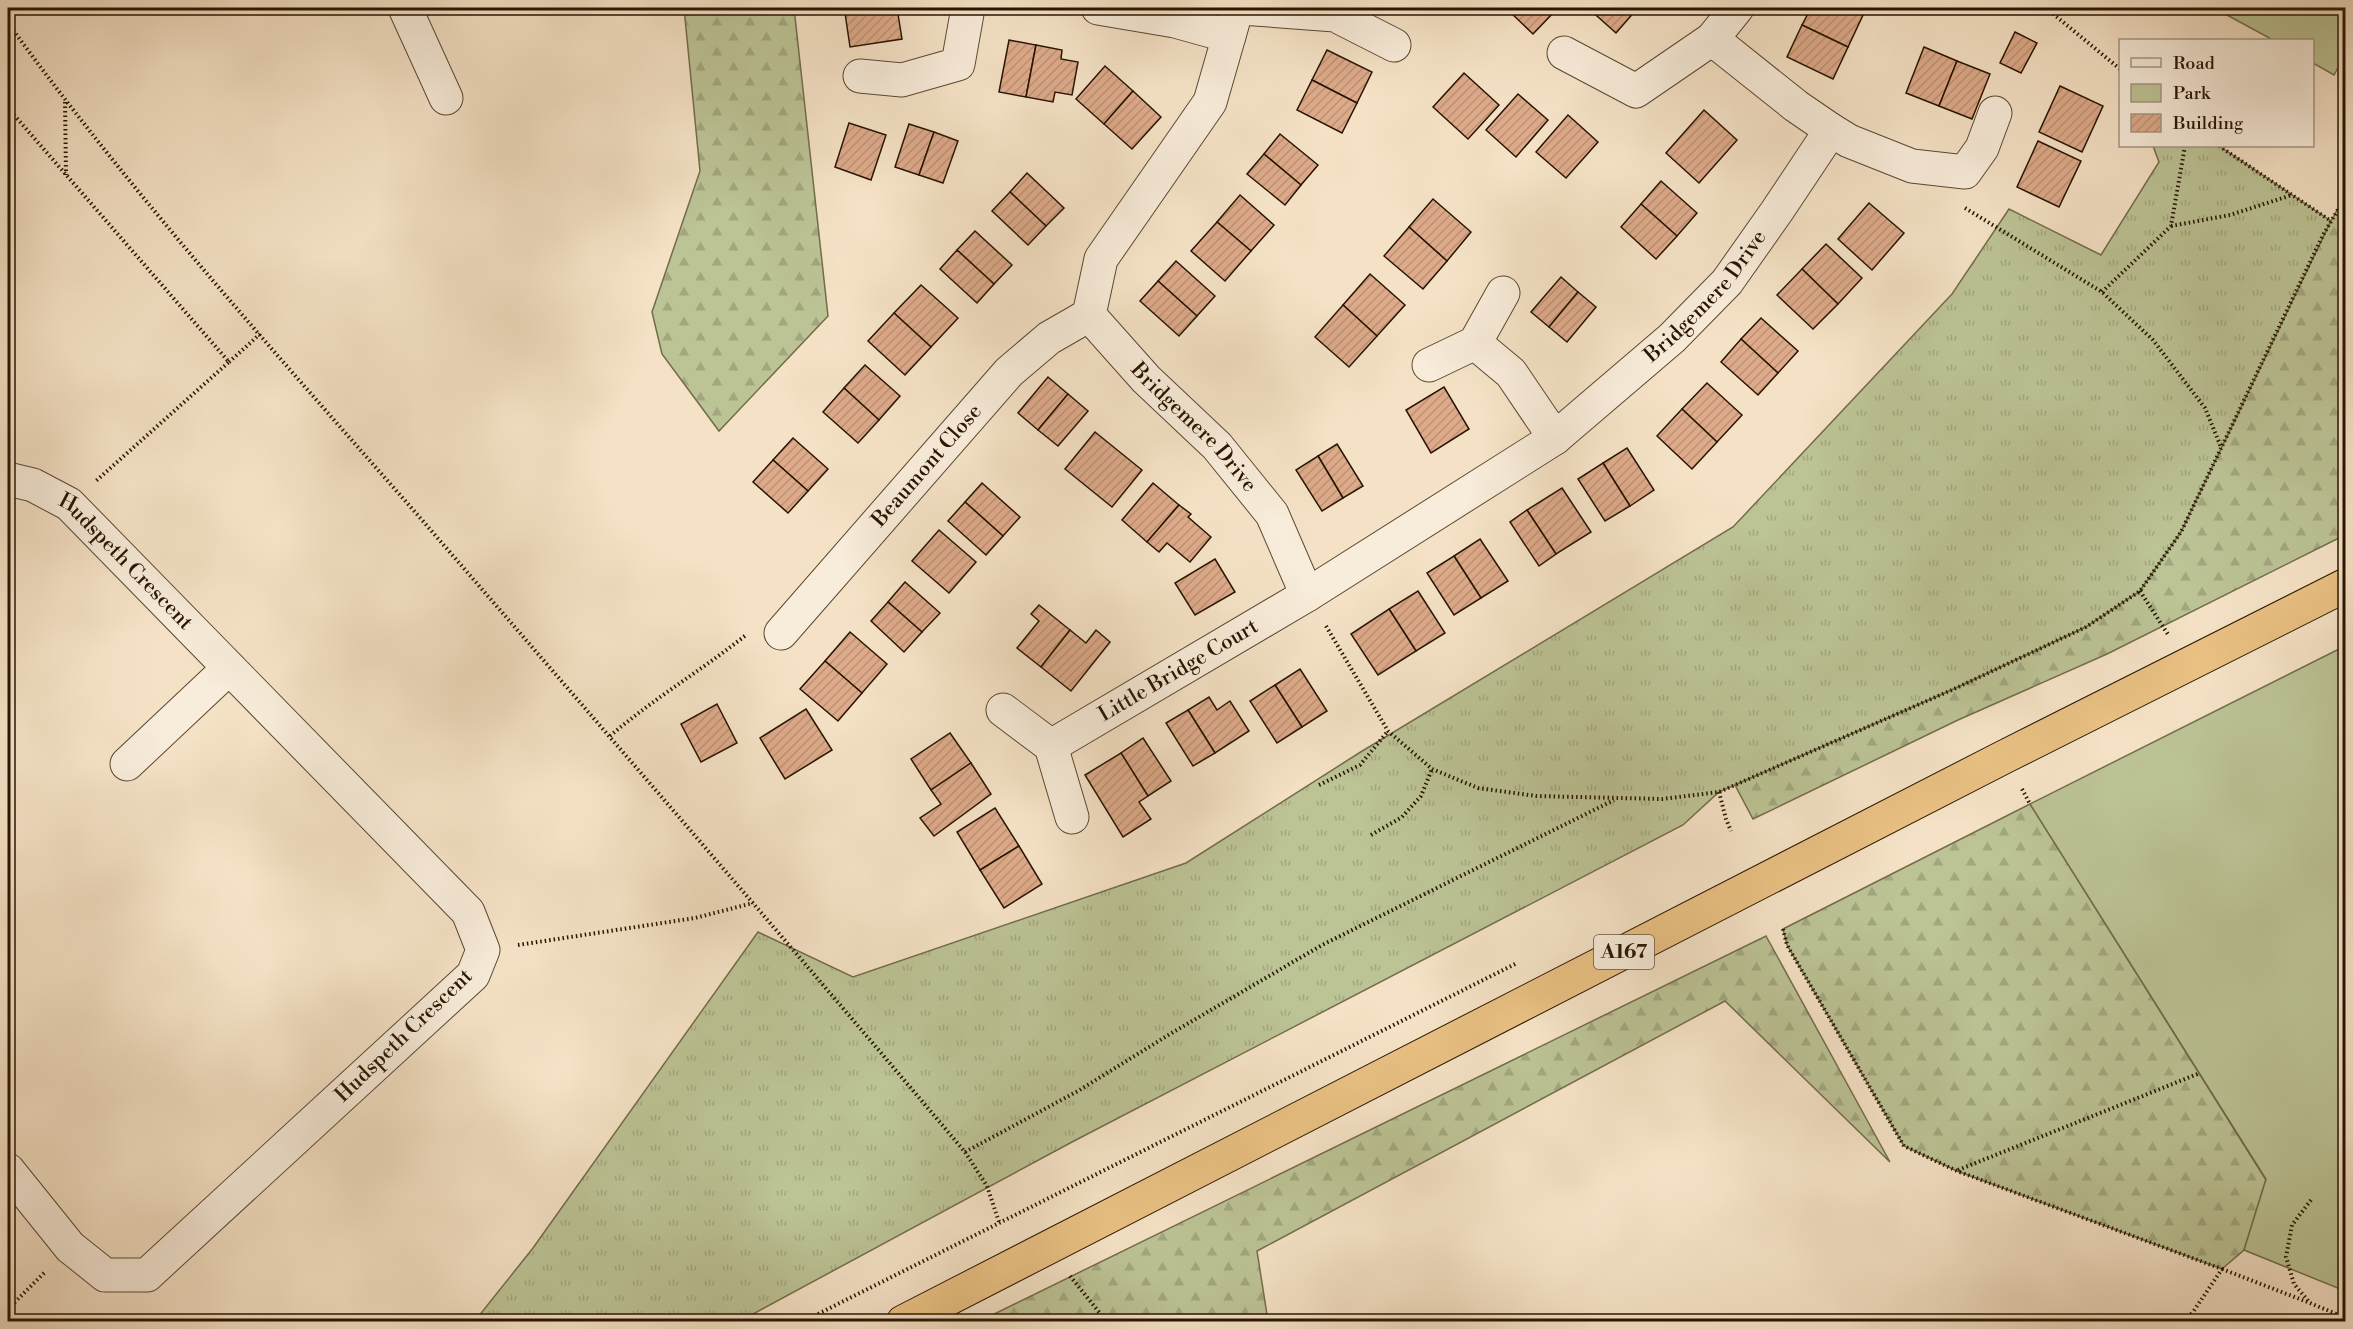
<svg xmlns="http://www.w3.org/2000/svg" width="2353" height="1329" viewBox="0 0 2353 1329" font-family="'Libre Bodoni',serif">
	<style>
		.grass { fill: url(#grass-tufts); stroke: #726c4b; stroke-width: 1.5 }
		.forest { fill: url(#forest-firs); stroke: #726c4b; stroke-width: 1.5 }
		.park { fill: #bcc395; stroke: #726c4b; stroke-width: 1.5 }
		.building { fill: url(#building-hatch); stroke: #271401; stroke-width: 1.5 }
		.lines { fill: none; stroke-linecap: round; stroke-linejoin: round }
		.minor-casing { stroke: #5a4832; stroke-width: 35 }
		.highway-casing { stroke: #271401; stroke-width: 35 }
		.path { stroke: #271401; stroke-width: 4; stroke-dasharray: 1.5 3; stroke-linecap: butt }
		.minor { stroke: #f8ecda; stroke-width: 33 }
		.highway { stroke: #eac183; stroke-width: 33 }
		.labels { text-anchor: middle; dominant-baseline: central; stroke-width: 4.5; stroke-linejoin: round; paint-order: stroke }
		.shield { fill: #f8ecda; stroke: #665542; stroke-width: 1.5 }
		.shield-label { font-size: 20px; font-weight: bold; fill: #271401 }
		.street-label { font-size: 21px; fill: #271401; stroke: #f8ecda }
	</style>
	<defs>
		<pattern id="grass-tufts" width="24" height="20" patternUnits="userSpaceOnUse" patternTransform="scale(1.5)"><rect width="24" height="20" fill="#bcc395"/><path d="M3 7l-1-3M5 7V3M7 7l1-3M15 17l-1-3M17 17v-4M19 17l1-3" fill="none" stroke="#a2a77f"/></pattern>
		<pattern id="forest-firs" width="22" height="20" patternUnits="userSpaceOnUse" patternTransform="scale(1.5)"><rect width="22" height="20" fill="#bcc395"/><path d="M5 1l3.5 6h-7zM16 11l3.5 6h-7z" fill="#a2a77f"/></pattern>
		<pattern id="building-hatch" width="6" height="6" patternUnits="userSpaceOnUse" patternTransform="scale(1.5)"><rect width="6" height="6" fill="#ddaa8a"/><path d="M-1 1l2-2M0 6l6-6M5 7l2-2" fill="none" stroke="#be9175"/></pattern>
	</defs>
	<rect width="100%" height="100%" fill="#f5e2c6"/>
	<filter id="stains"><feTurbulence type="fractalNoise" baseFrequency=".00333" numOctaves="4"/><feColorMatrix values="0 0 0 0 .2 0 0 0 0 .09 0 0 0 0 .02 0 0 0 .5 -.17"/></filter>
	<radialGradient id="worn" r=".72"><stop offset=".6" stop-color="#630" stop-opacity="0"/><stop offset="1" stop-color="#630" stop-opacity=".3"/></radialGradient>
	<polygon class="grass" points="2153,146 2219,146 2331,221 2181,532 2140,591 2086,627 1954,689 1719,792 1683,825 1072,1142 740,1321 474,1322 533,1248 758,932 853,977 1186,863 1359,753 1733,527 1952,294 2009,209 2101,255 2159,162"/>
	<g class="forest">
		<polygon points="684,8 794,8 828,316 719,431 662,354 652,312 700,171"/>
		<polygon points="2345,196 2345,535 2107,654 1958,720 1753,819 1735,785 1954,689 2086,627 2140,591 2181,532 2331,221"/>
		<polygon points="2030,804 2266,1180 2244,1250 2222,1269 1957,1171 1904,1146 1787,945 1783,929"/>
		<polygon points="1766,936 1890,1162 1725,1001 1257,1251 1268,1321 980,1321"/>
	</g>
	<g class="park">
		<polygon points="2214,8 2345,8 2345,55 2334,75 2313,63 2312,40 2273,40"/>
		<polygon points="2345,646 2345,1291 2244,1250 2266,1179 2030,804"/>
	</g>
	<g class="building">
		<polygon points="844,8 880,8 845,13"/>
		<polygon points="880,8 897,8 902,39 850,47 845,13"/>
		<polygon points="1512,8 1549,8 1554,12 1533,34 1509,11"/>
		<polygon points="1588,8 1634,8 1636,10 1616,33"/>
		<polygon points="1811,8 1848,8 1863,15 1848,47 1802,25"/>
		<polygon points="1802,25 1848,47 1833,79 1787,57"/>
		<polygon points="2015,32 2037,43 2021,73 2000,63"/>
		<polygon points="1009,40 1036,45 1026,97 999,92"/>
		<polygon points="1036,45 1062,50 1061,59 1078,62 1072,95 1055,92 1053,102 1026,97"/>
		<polygon points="1924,47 1957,61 1939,106 1906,93"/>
		<polygon points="1327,50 1372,72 1357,103 1312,80"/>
		<polygon points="1957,61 1990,74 1972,119 1939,106"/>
		<polygon points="1105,66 1133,91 1104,124 1076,99"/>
		<polygon points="1464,73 1499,105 1468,139 1433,107"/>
		<polygon points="1312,80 1357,103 1342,133 1297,110"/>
		<polygon points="2060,86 2103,106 2082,152 2039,132"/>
		<polygon points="1133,91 1161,117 1132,149 1104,124"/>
		<polygon points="1518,94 1548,120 1516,157 1486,130"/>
		<polygon points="1704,110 1737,140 1699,183 1666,153"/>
		<polygon points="1568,115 1598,142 1566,178 1536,152"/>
		<polygon points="849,123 886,135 871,180 835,167"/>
		<polygon points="909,124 934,132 919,175 895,167"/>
		<polygon points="934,132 958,141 943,183 919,175"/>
		<polygon points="1280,134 1318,165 1301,185 1264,154"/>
		<polygon points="2038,141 2081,161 2059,207 2017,187"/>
		<polygon points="1264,154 1301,185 1285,205 1247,174"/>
		<polygon points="1027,173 1064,208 1046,226 1010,192"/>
		<polygon points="1661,181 1697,213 1677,236 1641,204"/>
		<polygon points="1010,192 1046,226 1028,245 992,211"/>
		<polygon points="1240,195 1274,225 1251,251 1217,222"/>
		<polygon points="1433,199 1471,232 1447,261 1409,227"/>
		<polygon points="1869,203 1904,233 1872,270 1838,239"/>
		<polygon points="1641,204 1677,236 1656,259 1621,227"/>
		<polygon points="1217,222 1251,251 1225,281 1191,251"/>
		<polygon points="1409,227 1447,261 1423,289 1384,256"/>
		<polygon points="975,231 1012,265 994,284 957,250"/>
		<polygon points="1826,244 1862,278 1838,304 1802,269"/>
		<polygon points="957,250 994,284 977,303 940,269"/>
		<polygon points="1176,261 1215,296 1197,316 1158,281"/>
		<polygon points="1802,269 1838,304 1813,329 1777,295"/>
		<polygon points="1370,274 1405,305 1377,336 1343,305"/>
		<polygon points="1561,277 1578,292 1549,327 1531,312"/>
		<polygon points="1158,281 1197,316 1179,336 1140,301"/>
		<polygon points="921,285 958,318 931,347 894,313"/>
		<polygon points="1578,292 1596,307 1567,342 1549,327"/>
		<polygon points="1343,305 1377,336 1349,367 1315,337"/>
		<polygon points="894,313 931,347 905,375 868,341"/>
		<polygon points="1761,318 1798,351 1778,373 1741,339"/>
		<polygon points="1741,339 1778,373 1758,395 1721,362"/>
		<polygon points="865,365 900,396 879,420 844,388"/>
		<polygon points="1048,377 1068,394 1038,430 1018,413"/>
		<polygon points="1707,383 1742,415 1717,442 1682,409"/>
		<polygon points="1444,387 1469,429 1431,453 1406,410"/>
		<polygon points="844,388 879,420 858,443 823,412"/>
		<polygon points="1068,394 1088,411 1058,446 1038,430"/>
		<polygon points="1682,409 1717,442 1692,469 1657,436"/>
		<polygon points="1095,432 1142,470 1112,507 1065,469"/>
		<polygon points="793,438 828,469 808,491 773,460"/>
		<polygon points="1337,444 1363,486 1343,498 1318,456"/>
		<polygon points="1627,448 1654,490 1630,506 1603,463"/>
		<polygon points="1318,456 1343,498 1322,511 1296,470"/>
		<polygon points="773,460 808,491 788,513 753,482"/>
		<polygon points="1603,463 1630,506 1605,521 1578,479"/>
		<polygon points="982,483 1020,517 1003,536 965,502"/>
		<polygon points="1153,483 1179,505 1147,542 1122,520"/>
		<polygon points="1562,488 1591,532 1556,554 1527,510"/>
		<polygon points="965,502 1003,536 986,555 948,521"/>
		<polygon points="1179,505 1191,514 1188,517 1211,537 1190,562 1167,543 1159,552 1147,542"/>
		<polygon points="1527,510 1556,554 1539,566 1510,522"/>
		<polygon points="939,530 976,562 949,593 912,561"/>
		<polygon points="1480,539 1508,581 1481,598 1454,556"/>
		<polygon points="1454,556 1481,598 1454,615 1427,573"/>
		<polygon points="1215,559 1235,592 1195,615 1175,583"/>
		<polygon points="905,582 940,613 922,632 888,602"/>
		<polygon points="1418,591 1445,633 1416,651 1389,609"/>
		<polygon points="888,602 922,632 904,652 871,621"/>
		<polygon points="1039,605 1070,630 1041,667 1017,648 1039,621 1031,614"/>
		<polygon points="1389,609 1416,651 1378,675 1351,634"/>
		<polygon points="1070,630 1086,643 1096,630 1110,642 1071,691 1041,667"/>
		<polygon points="850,632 887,664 862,693 825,661"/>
		<polygon points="825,661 862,693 838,721 800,689"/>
		<polygon points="1300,669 1327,711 1302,727 1275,685"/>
		<polygon points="1275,685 1302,727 1277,743 1250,701"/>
		<polygon points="1209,697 1217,710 1230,701 1249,731 1215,753 1188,710"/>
		<polygon points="717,704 737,743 701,762 681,724"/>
		<polygon points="806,709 832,750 785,779 760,738"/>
		<polygon points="1188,710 1215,753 1193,766 1166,723"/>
		<polygon points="950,733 971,763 931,790 911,759"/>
		<polygon points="1143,738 1171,781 1148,796 1121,753"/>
		<polygon points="1121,753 1148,796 1139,802 1151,819 1123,837 1085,775"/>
		<polygon points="971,763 991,794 934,836 920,818 941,804 931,790"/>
		<polygon points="995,808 1019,846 980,870 957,832"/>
		<polygon points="1019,846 1042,884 1004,908 980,870"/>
	</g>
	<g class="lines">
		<g class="minor-casing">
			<g id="minor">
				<polyline points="405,8 446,98"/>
				<polyline points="1098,8 1175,21 1229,36"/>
				<path id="s1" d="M1237,8L1210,102L1101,259L1089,315L1146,379L1217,446L1272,514L1307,595L1555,438L1672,338L1727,282L1777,211L1831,130L1796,106L1712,39"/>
				<polyline points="1241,8 1335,15 1394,45"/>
				<polyline points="1564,53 1636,91 1712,39 1737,8"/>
				<polyline points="860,76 902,80 958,64 968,8"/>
				<polyline points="1831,130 1849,141 1912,166 1965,172 1982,148 1995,113"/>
				<polyline points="1475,343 1511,373 1555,438"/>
				<polyline points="1429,365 1475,343 1503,293"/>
				<path id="s2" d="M8,479L33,485L69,504L468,912L483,950L473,975L147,1275H105L70,1247L8,1170"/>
				<path id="s3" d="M781,633L1009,372L1049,338L1089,315"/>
				<polyline points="1003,710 1051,746 1072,817"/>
				<path id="s4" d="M1051,746L1307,595"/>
				<polyline points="127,764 229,668"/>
			</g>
		</g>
		<g class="highway-casing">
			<polyline id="highway" points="903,1322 2004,757 2346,585"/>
		</g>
		<g class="path">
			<polyline points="2046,8 2120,69"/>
			<path d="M8,23C134,197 280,358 422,520C604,730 786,940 965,1152L987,1186L999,1222"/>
			<polyline points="65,102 66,175"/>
			<polyline points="8,108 229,362 96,481"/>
			<polyline points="2219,146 2331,221"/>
			<polyline points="1965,208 2102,292 2153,340 2205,408 2221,447"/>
			<polyline points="2171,226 2230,215 2292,195"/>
			<polyline points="2102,292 2171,226 2185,146"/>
			<polyline points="229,362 260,334"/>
			<polyline points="2140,591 2169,636"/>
			<polyline points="1326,626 1388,731 1432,769 1478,788 1536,796 1662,799 1719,792 1954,689 2086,627 2140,591 2181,532 2323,235 2346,196"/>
			<path d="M610,736C653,699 702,670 746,635"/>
			<polyline points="1319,785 1360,765 1388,731"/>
			<polyline points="2022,789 2030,804"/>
			<polyline points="1719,792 1726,819 1731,831"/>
			<polyline points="1371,835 1402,817 1421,796 1432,769"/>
			<polyline points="1783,929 1787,945 1904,1146 1957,1171 2222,1269 2193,1312 2184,1322"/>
			<polyline points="518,945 695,918 753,903"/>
			<polyline points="965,1152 1078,1091 1170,1034 1322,945 1614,800"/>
			<polyline points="1958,1170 2200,1073"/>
			<polyline points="2311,1200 2292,1225 2286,1257 2294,1284 2310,1303 2346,1318"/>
			<polyline points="2222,1269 2310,1303"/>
			<polyline points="1070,1276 1107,1322"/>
			<polyline points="8,1309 46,1271"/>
			<polyline points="802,1322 1517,963"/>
		</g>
		<use href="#minor" class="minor"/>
		<use href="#highway" class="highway"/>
	</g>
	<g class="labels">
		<rect class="shield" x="1594" y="935" width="60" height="34" rx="4.5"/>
		<g class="shield-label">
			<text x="1624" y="952">A167</text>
		</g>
		<g class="street-label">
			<text stroke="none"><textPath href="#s1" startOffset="1206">Bridgemere Drive</textPath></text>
			<text stroke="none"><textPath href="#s1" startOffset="500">Bridgemere Drive</textPath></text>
			<text stroke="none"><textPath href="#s3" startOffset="222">Beaumont Close</textPath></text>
			<text stroke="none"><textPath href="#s2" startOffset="147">Hudspeth Crescent</textPath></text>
			<text stroke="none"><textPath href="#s4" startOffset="148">Little Bridge Court</textPath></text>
			<text transform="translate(404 1036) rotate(-44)">Hudspeth Crescent</text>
		</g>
	</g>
	<rect width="2353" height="1329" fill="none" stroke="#f5e2c6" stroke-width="30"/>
	<rect x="9" y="9" width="2335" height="1311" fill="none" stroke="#271401" stroke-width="3"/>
	<rect x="15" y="15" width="2323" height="1299" fill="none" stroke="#271401" stroke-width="1.5"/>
	<rect x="2119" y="39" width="195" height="108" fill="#f8ecda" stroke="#a49683" stroke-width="1.5"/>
	<rect x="2131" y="58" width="30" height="9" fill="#f8ecda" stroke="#a49683" stroke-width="1.5"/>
	<text x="2173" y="69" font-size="18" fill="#271401">Road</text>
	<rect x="2131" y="84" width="30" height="18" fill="#bcc395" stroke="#a49683" stroke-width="1.5"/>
	<text x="2173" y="99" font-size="18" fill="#271401">Park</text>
	<rect x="2131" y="114" width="30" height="18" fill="url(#building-hatch)" stroke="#a49683" stroke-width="1.5"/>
	<text x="2173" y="129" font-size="18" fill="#271401">Building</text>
	<rect width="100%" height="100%" filter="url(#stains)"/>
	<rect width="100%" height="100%" fill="url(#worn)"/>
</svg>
